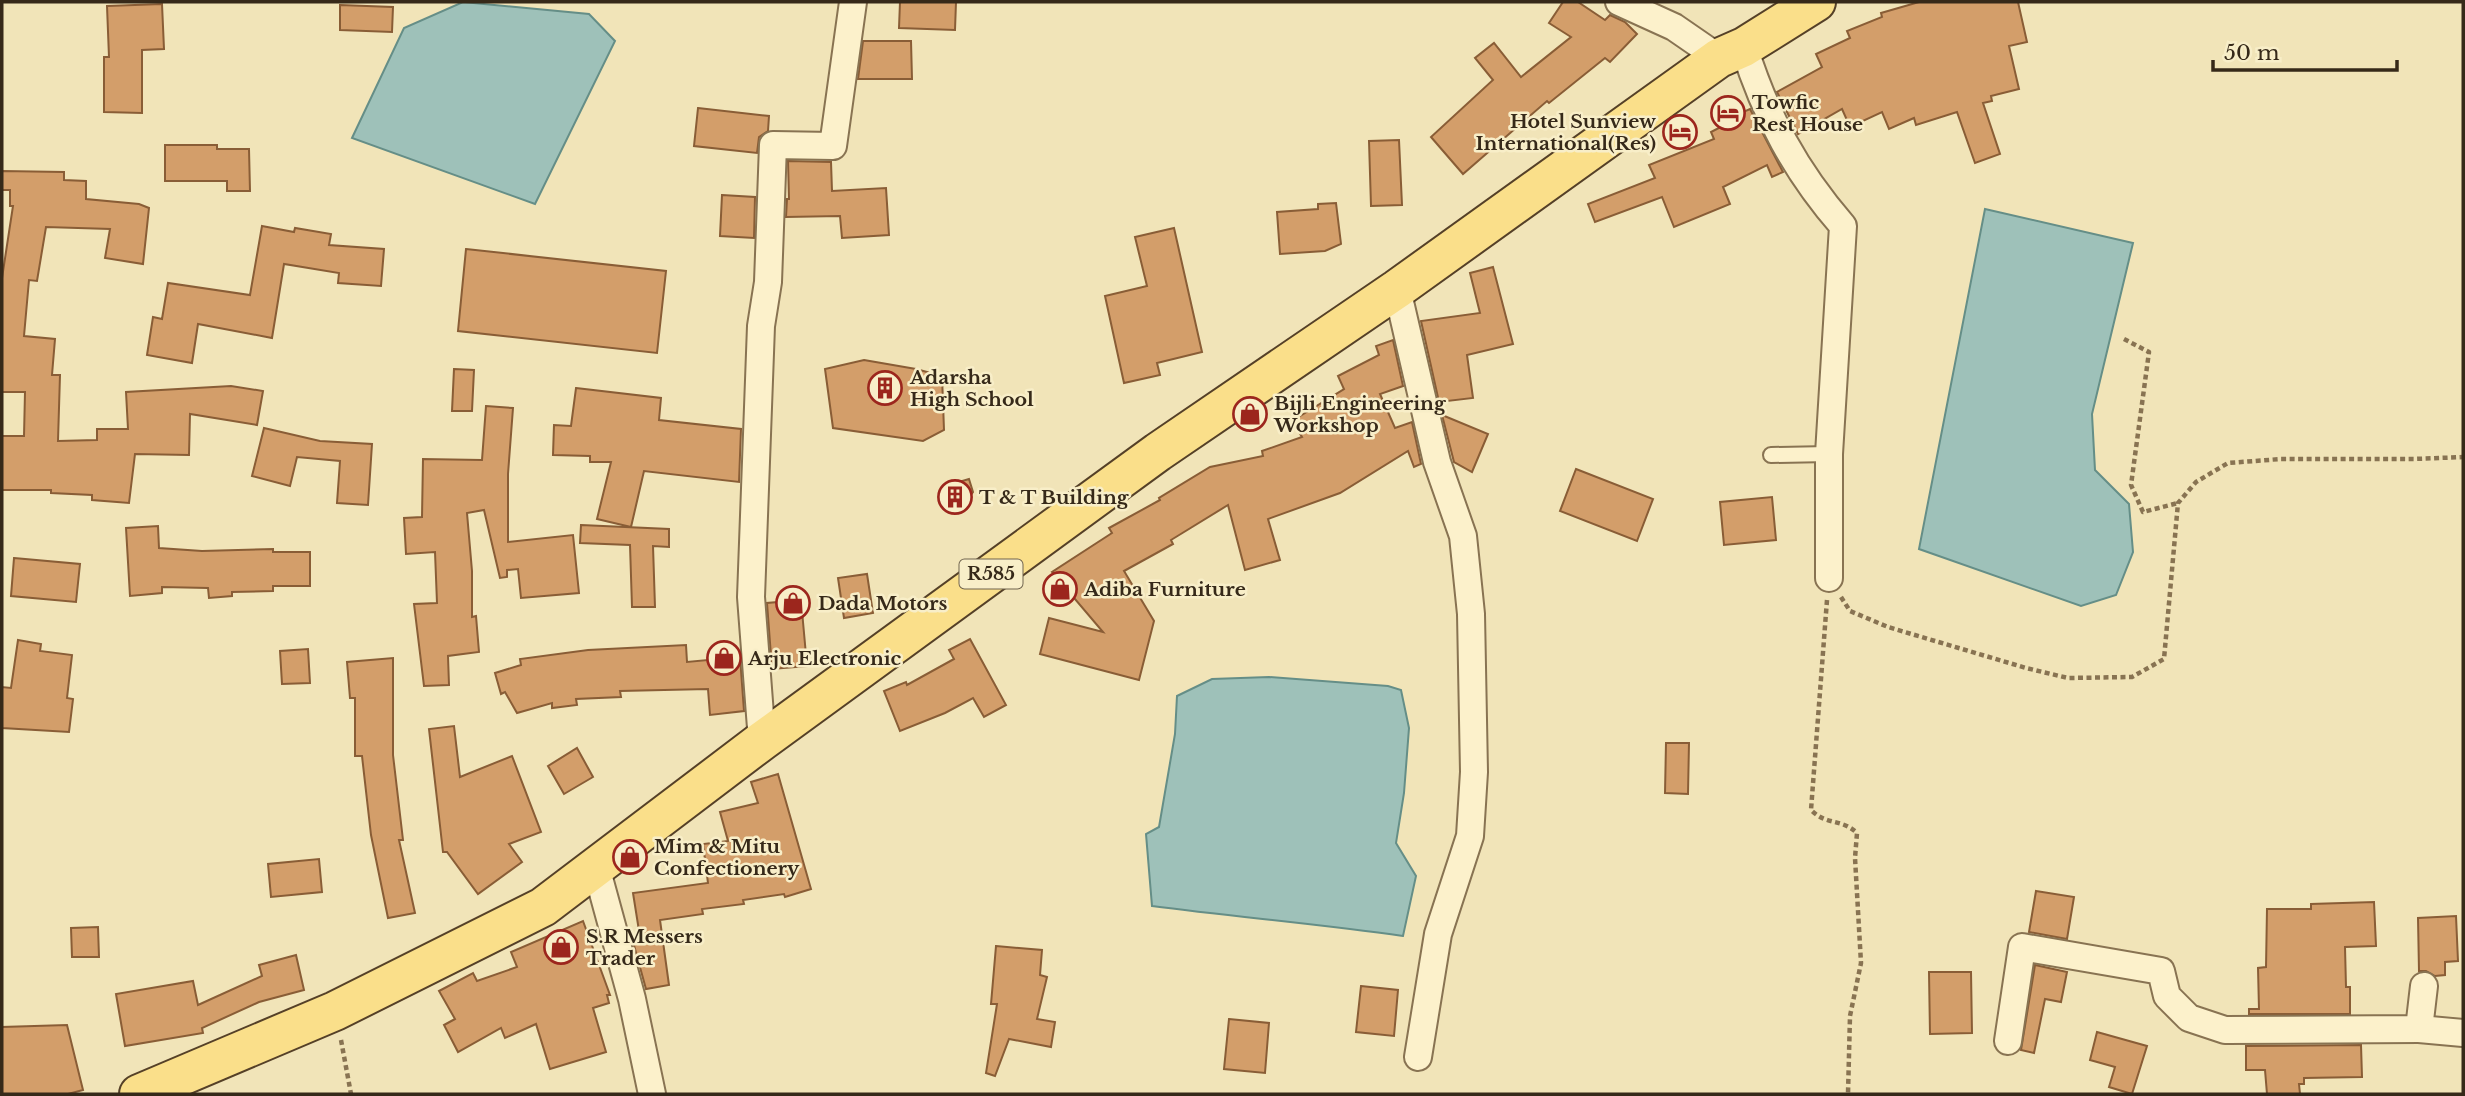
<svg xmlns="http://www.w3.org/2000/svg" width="2465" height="1096" viewBox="0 0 2465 1096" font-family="'Libre Baskerville',serif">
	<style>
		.water { fill: #9ec1b9; stroke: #658e87; stroke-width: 2 }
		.building { fill: #d39e6a; stroke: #895d36; stroke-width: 2 }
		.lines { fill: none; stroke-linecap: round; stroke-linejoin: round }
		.lane-casing { stroke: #887352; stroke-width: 18 }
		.street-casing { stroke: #887352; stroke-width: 30 }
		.primary-casing { stroke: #554027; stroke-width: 42 }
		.path { stroke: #887352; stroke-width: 4.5; stroke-dasharray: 5 3.5; stroke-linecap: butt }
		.lane { stroke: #fcf1cb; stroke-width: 14 }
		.street { stroke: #fcf1cb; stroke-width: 26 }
		.primary { stroke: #fadf8a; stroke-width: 38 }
		.labels { text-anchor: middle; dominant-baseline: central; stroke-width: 5; stroke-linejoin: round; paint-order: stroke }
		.shield { fill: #f8eec8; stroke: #70644e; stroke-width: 2 }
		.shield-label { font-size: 18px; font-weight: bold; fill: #362919 }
		.poi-label { font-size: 19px; font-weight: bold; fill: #362919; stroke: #f8eec8; text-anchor: start }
	</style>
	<rect width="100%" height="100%" fill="#f1e4b8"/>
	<g class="water">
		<polygon points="463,2 589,14 615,41 535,204 352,138 404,28"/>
		<polygon points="1985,209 2133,243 2092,414 2095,470 2129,504 2133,552 2116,595 2081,606 1919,549"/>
		<path d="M1269,677L1388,686L1401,690L1409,728L1404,793L1396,843L1416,876L1403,936C1320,924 1236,917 1152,906L1146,834L1159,827L1175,734L1177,696L1212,679Z"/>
	</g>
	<g class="building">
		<polygon points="900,2 956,2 955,30 899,28"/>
		<polygon points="1563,2 1578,2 1605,20 1610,15 1625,22 1637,34 1610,62 1605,58 1549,103 1547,101 1463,174 1431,137 1493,80 1475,58 1494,43 1521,77 1571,37 1549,23"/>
		<polygon points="1919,2 2018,2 2027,42 2009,46 2019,89 1991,96 1992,101 1983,103 2000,154 1975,163 1957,112 1916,125 1914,118 1889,129 1882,112 1850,127 1842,109 1798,134 1777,92 1822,67 1816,54 1850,38 1847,31 1882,17 1881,13"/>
		<polygon points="162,4 164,49 142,50 142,113 104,112 104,57 109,57 107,6"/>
		<polygon points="340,5 393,7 392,32 340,30"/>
		<polygon points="863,41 911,41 912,79 858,79"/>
		<polygon points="698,108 769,116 768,131 759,137 757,153 694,146"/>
		<polygon points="1750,109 1783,172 1772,177 1767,165 1723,187 1730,204 1674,227 1662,197 1595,222 1588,204 1655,178 1649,165 1714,139 1711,132 1744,115 1743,112"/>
		<polygon points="1399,140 1402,205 1371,206 1369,141"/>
		<polygon points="165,145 217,145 217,149 249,149 250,191 227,191 227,181 165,181"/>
		<polygon points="788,161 831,162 832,191 886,188 889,235 842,238 840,216 786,217 787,199 789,199"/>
		<polygon points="2,171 64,172 64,180 86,181 86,199 139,204 149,208 143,264 105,258 110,229 46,227 37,281 29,280 24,336 55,339 52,375 60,375 58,441 97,440 97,429 128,429 126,392 231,386 263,391 257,425 190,414 189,455 135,454 129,503 92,500 92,495 51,493 51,490 2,490 2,436 24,436 25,392 2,392 2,278 13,206 10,206 10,190 2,190"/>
		<polygon points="722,195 755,197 754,238 720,236"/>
		<polygon points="1336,203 1341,244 1325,251 1280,254 1277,212 1318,209 1318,204"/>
		<polygon points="262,226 294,232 295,228 331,234 329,245 384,249 381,286 338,283 339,273 284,264 272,338 198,324 192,363 147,355 153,317 162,319 168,283 250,295"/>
		<polygon points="1174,228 1202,352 1157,363 1160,375 1124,383 1105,296 1147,286 1135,237"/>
		<polygon points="466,249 666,271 657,353 458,331"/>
		<polygon points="1493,267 1513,344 1467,355 1473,398 1439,402 1421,321 1480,313 1470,273"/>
		<polygon points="1393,340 1403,386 1380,394 1395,428 1412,422 1421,464 1414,467 1408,451 1340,493 1268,519 1280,560 1245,570 1228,505 1171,540 1173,544 1124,571 1154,621 1139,680 1040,654 1049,618 1103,632 1052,572 1112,533 1109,528 1160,500 1159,498 1210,467 1263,456 1262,451 1302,437 1292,421 1344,389 1338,376 1379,355 1376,346"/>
		<polygon points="864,360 916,369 942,376 944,430 923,441 833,428 825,369"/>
		<polygon points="454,369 474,370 472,411 452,411"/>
		<polygon points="576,388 661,398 659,420 741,429 739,482 644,471 631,527 597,519 611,462 590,462 590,456 553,455 554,425 571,426"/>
		<polygon points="486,406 513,408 508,474 508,542 573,535 579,593 521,598 518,569 507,570 507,577 500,578 484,510 467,513 472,571 472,617 476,616 479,652 448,656 449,685 424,686 414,604 437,603 435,552 406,554 404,518 422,517 423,459 482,460"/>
		<polygon points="1442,415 1488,434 1472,472 1454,462"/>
		<polygon points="264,428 320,441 372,444 368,505 337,503 340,461 297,457 290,486 252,476"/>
		<polygon points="1576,469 1653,499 1637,541 1560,511"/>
		<polygon points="969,479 973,492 968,499 952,513 942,505 941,495 948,485"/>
		<polygon points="1772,497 1776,540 1724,545 1720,502"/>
		<polygon points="581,525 669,529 669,547 653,546 655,607 632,607 630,545 580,543"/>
		<polygon points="158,526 159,548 202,551 273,549 273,552 310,552 310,586 273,586 273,591 232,592 232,596 209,598 208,588 162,587 162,593 130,596 126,528"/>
		<polygon points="14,558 80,564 76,602 11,596"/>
		<polygon points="867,574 873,613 844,618 838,578"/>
		<polygon points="801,600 807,666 772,669 767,603"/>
		<polygon points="970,639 1006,705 984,717 973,698 945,713 900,731 884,691 906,682 907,685 954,659 949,650"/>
		<polygon points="18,640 41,644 40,651 72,655 67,698 73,699 69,732 2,728 2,687 11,688"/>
		<polygon points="686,645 687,662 740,657 744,711 710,715 708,689 620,691 621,697 576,699 577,705 552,708 552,703 517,713 505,692 501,694 495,673 521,665 520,659 588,650"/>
		<polygon points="308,649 310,683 282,684 280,651"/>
		<polygon points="393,658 393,755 403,840 399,840 415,913 388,918 371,835 362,756 355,756 355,698 350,698 347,662"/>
		<polygon points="454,726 460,777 512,756 541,832 509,844 522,862 478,894 447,852 443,852 429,729"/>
		<polygon points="1666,743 1689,743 1688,794 1665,793"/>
		<polygon points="577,748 593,777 564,794 548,766"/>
		<polygon points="778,774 811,889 785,897 784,894 743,900 744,904 702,909 703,914 660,920 669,985 646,989 632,938 640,937 633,893 708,883 703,844 728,841 720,812 758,803 751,782"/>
		<polygon points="319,859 322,892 271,897 268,864"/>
		<polygon points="2036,891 2074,897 2067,939 2029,932"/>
		<polygon points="2374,902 2376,946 2345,947 2346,987 2350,987 2350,1014 2249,1014 2249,1009 2259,1009 2258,968 2266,967 2267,909 2311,909 2311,904"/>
		<polygon points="2456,916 2458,961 2445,962 2445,975 2435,976 2426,971 2419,971 2418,918"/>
		<polygon points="583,921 610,995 607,995 609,1003 593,1008 606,1052 550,1069 536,1024 505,1038 501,1028 458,1052 444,1025 455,1019 439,991 473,973 477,981 517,967 511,952"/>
		<polygon points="98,927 99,957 72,957 71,928"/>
		<polygon points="996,946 1042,950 1040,975 1047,977 1037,1019 1055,1022 1051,1047 1009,1039 995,1076 986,1073 997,1004 991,1004"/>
		<polygon points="296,955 304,990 259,1002 202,1028 203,1033 125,1046 116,994 193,981 198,1005 262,976 259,965"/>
		<polygon points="2035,965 2067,972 2061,1002 2045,999 2034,1053 2021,1050"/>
		<polygon points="1929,972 1971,972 1972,1033 1930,1034"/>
		<polygon points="1361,986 1398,990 1394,1036 1356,1032"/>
		<polygon points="1229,1019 1269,1023 1265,1073 1224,1069"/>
		<polygon points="67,1025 83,1090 68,1094 2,1094 2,1027"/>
		<polygon points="2097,1032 2147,1046 2132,1094 2109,1087 2115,1067 2090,1060"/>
		<polygon points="2361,1045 2362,1077 2304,1078 2304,1084 2299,1084 2300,1094 2267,1094 2265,1070 2246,1070 2246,1046"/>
	</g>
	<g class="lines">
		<g class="lane-casing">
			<polyline id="lane" points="1771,455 1829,454"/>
		</g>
		<g class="street-casing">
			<g id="street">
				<polyline points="1619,2 1674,27 1719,58"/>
				<path d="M1744,47C1765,115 1796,172 1843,226L1829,454V578"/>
				<polyline points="1397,289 1437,462 1463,536 1471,614 1474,772 1470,836 1438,934 1418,1057"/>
				<polyline points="762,741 751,597 761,326 768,282 773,145 833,146 853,2"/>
				<polyline points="596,867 632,999 652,1094"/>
				<polyline points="2419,1029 2463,1033"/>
				<polyline points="2008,1041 2022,947 2161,971 2167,996 2189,1018 2225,1030 2419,1029 2424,986"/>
			</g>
		</g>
		<g class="primary-casing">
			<polyline id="primary" points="139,1094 335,1011 543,907 762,741 1158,452 1397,289 1719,58 1744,47 1816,2"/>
		</g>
		<g class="path">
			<polyline points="2124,339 2149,352 2131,485 2143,512 2178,503"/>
			<polyline points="1841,597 1850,611 1888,627 2026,668 2068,678 2132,677 2164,659 2178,503 2196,482 2228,463 2281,459 2414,459 2463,457"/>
			<path d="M1827,600L1811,810C1827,826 1841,818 1857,833L1855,858L1861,963L1850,1016L1848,1094"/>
			<polyline points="341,1040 351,1094"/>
		</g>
		<use href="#lane" class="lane"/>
		<use href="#street" class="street"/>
		<use href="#primary" class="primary"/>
	</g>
	<defs>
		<g id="hotel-ring" transform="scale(1.75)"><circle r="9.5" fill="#f8eec8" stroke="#9c261d" stroke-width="1.5"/><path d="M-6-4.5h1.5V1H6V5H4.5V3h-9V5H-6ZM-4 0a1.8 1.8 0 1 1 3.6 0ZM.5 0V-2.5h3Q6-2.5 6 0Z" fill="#9c261d"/></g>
		<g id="building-ring" transform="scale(1.75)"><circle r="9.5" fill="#f8eec8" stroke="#9c261d" stroke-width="1.5"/><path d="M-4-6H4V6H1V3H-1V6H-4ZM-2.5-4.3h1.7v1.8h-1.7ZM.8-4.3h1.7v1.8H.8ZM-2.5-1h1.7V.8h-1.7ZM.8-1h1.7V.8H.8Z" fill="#9c261d"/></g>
		<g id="shop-ring" transform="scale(1.75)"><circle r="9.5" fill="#f8eec8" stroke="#9c261d" stroke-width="1.5"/><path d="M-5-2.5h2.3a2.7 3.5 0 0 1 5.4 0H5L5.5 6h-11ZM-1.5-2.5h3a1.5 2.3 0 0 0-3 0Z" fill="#9c261d"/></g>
	</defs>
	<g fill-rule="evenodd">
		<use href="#hotel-ring" x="1728" y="113"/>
		<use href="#hotel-ring" x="1680" y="132"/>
		<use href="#building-ring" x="885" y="388"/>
		<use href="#shop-ring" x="1250" y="414"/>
		<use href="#building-ring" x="955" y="497"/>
		<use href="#shop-ring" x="1060" y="589"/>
		<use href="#shop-ring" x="793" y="603"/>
		<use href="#shop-ring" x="724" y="658"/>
		<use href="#shop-ring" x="630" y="857"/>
		<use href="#shop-ring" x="561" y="947"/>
	</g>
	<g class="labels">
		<rect class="shield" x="959.5" y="559.5" width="63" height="29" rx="5"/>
		<g class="shield-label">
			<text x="991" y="574">R585</text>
		</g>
		<g class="poi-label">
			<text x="1752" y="102">Towfic<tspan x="1752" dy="22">Rest House</tspan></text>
			<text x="1656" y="121" text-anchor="end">Hotel Sunview<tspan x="1656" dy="22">International(Res)</tspan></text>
			<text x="910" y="377">Adarsha<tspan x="910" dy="22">High School</tspan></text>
			<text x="1274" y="403">Bijli Engineering<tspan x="1274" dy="22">Workshop</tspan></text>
			<text x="979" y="497">T &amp; T Building</text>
			<text x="1084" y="589">Adiba Furniture</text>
			<text x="818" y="603">Dada Motors</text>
			<text x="748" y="658">Arju Electronic</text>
			<text x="654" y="846">Mim &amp; Mitu<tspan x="654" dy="22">Confectionery</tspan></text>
			<text x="586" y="936">S.R Messers<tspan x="586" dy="22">Trader</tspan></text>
		</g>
	</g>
	<rect width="2465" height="1096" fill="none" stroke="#362919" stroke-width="7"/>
	<path d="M2213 60v10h184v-10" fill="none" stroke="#362919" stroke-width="3.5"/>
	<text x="2224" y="60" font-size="21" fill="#362919" stroke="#f8eec8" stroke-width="5" paint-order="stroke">50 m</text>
</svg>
